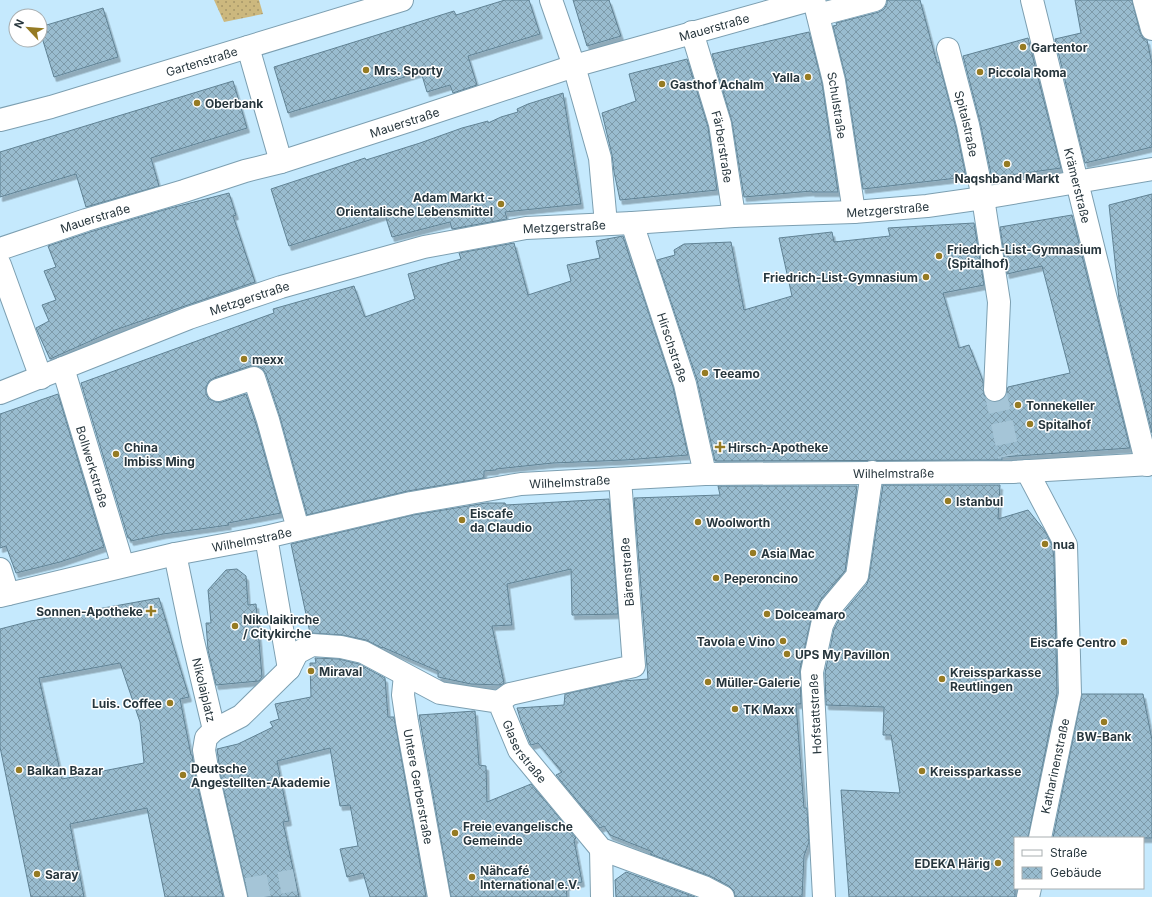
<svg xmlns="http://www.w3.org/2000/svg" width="1152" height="897" viewBox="0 0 1152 897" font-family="Inter,sans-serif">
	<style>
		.garden { fill: url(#garden-dots) }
		.building { fill: url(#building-cross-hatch); stroke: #608294; fill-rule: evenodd; filter: url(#shadow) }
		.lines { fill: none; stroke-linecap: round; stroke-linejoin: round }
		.minor-tunnel { stroke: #a5c5d7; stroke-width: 22; stroke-dasharray: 22 11; stroke-linecap: butt }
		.minor-casing { stroke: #7c9fb1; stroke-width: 24 }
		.minor { stroke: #fff; stroke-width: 22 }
		.poi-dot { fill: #967b23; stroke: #fff; stroke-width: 1.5 }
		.labels { text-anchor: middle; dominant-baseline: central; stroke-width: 3; stroke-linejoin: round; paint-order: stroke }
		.street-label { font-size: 12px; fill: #27363d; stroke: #fff }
		.poi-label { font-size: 12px; font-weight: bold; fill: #27363d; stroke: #fff; text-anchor: start }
	</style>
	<defs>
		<pattern id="garden-dots" width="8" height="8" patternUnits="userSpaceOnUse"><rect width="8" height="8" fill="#ccb87e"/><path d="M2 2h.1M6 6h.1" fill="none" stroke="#a69668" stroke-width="1.8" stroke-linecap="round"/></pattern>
		<pattern id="building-cross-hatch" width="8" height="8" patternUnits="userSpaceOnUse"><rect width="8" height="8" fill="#99bccf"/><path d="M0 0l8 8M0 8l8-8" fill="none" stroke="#7d9aa9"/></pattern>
		<filter id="shadow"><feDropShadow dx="2.5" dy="4.5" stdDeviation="0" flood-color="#0004"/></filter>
	</defs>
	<rect width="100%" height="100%" fill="#c5e9fd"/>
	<polygon class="garden" points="214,0 259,0 263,14 224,22"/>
	<g class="building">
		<polygon points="505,0 529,0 540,34 468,56 477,85 453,93 450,85 427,92 421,72 288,113 274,67 454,11 456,15"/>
		<polygon points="573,0 609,0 621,36 587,46"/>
		<polygon points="887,0 920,0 937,63 939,62 956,128 966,177 863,189 846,79 833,26 837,25 836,23 879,12 884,9 887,4"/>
		<polygon points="1075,0 1132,0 1140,32 1143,38 1147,40 1152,64 1152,147 1085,163 1055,39 1081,33"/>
		<polygon points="103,8 118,57 54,77 40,31 40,27"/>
		<polygon points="809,32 822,83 838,192 812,192 812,191 744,197 732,122 712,54"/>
		<polygon points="1028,38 1061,168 996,177 996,174 991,174 980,122 963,56"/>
		<polygon points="687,59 708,127 717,190 620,200 614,172 612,155 602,113 636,101 629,74"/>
		<polygon points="233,81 247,128 151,158 159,186 86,207 76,174 0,197 0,152"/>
		<polygon points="563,93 581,204 505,212 507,219 452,229 450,222 392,237 385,215 289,246 271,189 365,158 366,160 420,143 462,128 488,121 488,123 501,117 518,112 517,109 528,104"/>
		<polygon points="229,193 236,215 233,216 255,282 115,330 50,359 36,328 49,321 42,305 56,300 44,271 56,267 48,246 90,232 167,209"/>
		<polygon points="1152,194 1152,433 1119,299 1109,205"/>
		<polygon points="1072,215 1130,448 1002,457 1002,460 715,461 697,380 657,260 675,255 674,250 684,244 731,242 744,310 792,296 779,238 832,232 834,242 890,236 888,228 974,223 984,285 943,293 959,348 969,345 983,381 984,395 989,401 995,402 1000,401 1005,397 1008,387 1070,373 1042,266 1007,274 1000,227"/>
		<polygon points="623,236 633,268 634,268 673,387 688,455 625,460 553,463 496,469 496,470 484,471 484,478 408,491 307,515 280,417 266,374 262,368 257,366 250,366 214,378 209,381 206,387 206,394 209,399 216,402 222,402 246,394 256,424 281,513 228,523 229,525 163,534 131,541 130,538 128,538 81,383 274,313 273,309 354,286 365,317 415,299 408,274 461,259 459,253 514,243 528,295 571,281 567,265 600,258 596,241"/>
		<polygon points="58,394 104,547 60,562 16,573 6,546 0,548 0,414"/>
		<polygon points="883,485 1000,485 998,519 1028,510 1045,531 1052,545 1054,558 1057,693 1028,838 1015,838 1015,897 849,897 841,790 900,793 891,735 883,735 884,707 826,705 825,673 834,629 842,614 867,584 869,578"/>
		<polygon points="718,486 857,486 845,571 821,599 811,619 800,669 801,704 796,704 804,808 807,808 809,842 804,856 802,897 735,897 734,891 729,886 710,876 650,854 653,852 610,835 604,826 600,828 556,775 562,772 538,743 531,745 530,743 521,721 517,708 564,705 565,694 623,681 648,679 634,498 720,495"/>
		<polygon points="609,499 618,614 572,615 571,569 507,584 512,625 492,626 504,683 501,685 471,684 438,677 438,671 382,647 382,648 366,640 342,635 310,633 291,544 413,515 486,503 505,503 506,505"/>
		<polygon points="237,569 246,576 248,605 256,604 262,677 259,681 216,685 208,650 206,623 211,623 208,590 226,570"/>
		<path d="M159,598L189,697L180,699L191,755H192L197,783L223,897H165L147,808L70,824L84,897H31L0,747V629L31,621ZM120,663L140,722L144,763L62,779L39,678Z"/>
		<polygon points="315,658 339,659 359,664 385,678 388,717 394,717 426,897 370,897 363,873 347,877 340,849 358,846 350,805 340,806 330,748 277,761 289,821 283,822 299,897 248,897 221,778 217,749 238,744 273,727 270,722 279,719 275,704 311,697 310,663 316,663"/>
		<polygon points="1082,694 1143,694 1152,740 1152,838 1053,838"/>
		<polygon points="475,711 479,765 486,766 487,802 531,784 576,838 574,840 582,882 566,886 567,897 451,897 419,715"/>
		<polygon points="626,872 695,897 616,897 615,880"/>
	</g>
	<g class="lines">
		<g class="minor-tunnel">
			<polyline points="995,390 1009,456"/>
			<polyline points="247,889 295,880"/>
		</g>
		<g class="minor-casing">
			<g id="minor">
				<polyline points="551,0 574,66 600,158 606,224"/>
				<path id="s1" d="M814,0L834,81L854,212"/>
				<path id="s2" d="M1032,0L1147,465"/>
				<polyline points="1144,0 1152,29"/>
				<polyline points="818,15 875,0"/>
				<path id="s3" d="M692,32L720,124L734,216"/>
				<polyline points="248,47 281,162"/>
				<path id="s4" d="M948,49L968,125L983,198L999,302L995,390"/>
				<path id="s5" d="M0,120L51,107L402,0"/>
				<path id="s6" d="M632,223L685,384L705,474"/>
				<path id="s7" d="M0,249L86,220L184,191L245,171L281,162L411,120L574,66L810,0"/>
				<polyline points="0,265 41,378"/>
				<path id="s8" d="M63,368L123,566"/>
				<polyline points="218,390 254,378 268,420 298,529"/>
				<path id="s9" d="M0,393L189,318L281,287L424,247L526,228L632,223L734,216L854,212L927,206L983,198L1152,169"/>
				<polyline points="1027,471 1066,545 1070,694 1040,838"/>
				<polyline points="266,537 289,669"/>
				<path id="s10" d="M175,554L193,641L214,730"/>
				<polyline points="0,569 8,594"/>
				<path id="s11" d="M0,596L175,554L266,537L411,503L521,484L705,474L1013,472L1152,464"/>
				<path id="s12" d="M405,675L403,695L407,722L439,897"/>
				<polyline points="499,702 510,694 634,666 620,479"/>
				<polyline points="601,849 602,897"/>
				<path id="s13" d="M236,897L209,780L204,750L206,738L214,730L241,716L289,669L297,653L312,645L341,647L363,652L440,693L499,702L519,750L601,849L704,887L723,897"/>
				<polyline points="824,897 812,672 822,625 831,607 857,576 872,472"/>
				<polyline points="1028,897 1030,888"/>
			</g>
		</g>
		<use href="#minor" class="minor"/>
	</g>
	<g class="poi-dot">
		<circle cx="1023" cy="47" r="4"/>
		<circle cx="366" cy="70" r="4"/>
		<circle cx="980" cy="72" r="4"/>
		<circle cx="808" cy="77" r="4"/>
		<circle cx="662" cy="84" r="4"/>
		<circle cx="197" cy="103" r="4"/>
		<circle cx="1007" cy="164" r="4"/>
		<circle cx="501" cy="204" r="4"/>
		<circle cx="939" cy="256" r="4"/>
		<circle cx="926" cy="277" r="4"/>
		<circle cx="244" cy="359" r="4"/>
		<circle cx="705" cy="373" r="4"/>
		<circle cx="1018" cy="405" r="4"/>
		<circle cx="1030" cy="424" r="4"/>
		<path d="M718 441h4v4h4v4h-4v4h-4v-4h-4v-4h4z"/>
		<circle cx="116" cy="454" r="4"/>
		<circle cx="948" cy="501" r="4"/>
		<circle cx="462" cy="520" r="4"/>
		<circle cx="698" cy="522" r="4"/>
		<circle cx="1045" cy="544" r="4"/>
		<circle cx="753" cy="553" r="4"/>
		<circle cx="716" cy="578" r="4"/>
		<path d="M149 605h4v4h4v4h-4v4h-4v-4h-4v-4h4z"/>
		<circle cx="767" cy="614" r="4"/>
		<circle cx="235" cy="626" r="4"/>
		<circle cx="783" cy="641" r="4"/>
		<circle cx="1124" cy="642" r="4"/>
		<circle cx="787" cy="654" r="4"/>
		<circle cx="311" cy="671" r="4"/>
		<circle cx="942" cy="679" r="4"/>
		<circle cx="708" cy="682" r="4"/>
		<circle cx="170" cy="703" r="4"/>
		<circle cx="735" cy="709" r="4"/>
		<circle cx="1104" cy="722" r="4"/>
		<circle cx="19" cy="770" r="4"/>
		<circle cx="922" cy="771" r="4"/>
		<circle cx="183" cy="775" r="4"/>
		<circle cx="455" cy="833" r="4"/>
		<circle cx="998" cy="863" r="4"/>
		<circle cx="37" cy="874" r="4"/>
		<circle cx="472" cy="877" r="4"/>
	</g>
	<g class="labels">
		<g class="street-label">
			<text stroke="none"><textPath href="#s7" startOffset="748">Mauerstraße</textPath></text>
			<text stroke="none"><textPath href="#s5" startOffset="210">Gartenstraße</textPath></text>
			<text stroke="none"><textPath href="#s1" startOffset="108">Schulstraße</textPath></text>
			<text stroke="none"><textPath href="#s7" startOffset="424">Mauerstraße</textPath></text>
			<text stroke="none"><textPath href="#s4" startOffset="77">Spitalstraße</textPath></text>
			<text stroke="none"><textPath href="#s3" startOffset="119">Färberstraße</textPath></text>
			<text stroke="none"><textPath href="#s2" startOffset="191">Krämerstraße</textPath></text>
			<text stroke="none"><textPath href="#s9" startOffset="915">Metzgerstraße</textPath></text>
			<text stroke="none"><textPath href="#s7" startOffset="100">Mauerstraße</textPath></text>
			<text stroke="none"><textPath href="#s9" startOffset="591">Metzgerstraße</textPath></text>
			<text stroke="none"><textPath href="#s9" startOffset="267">Metzgerstraße</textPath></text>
			<text stroke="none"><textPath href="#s6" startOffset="131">Hirschstraße</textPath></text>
			<text stroke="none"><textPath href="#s8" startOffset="103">Bollwerkstraße</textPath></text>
			<text stroke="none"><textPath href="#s11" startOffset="906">Wilhelmstraße</textPath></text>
			<text stroke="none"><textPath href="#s11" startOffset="582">Wilhelmstraße</textPath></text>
			<text stroke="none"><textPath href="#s11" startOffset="258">Wilhelmstraße</textPath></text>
			<text transform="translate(627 572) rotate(-94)">Bärenstraße</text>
			<text stroke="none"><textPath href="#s10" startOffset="139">Nikolaiplatz</textPath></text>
			<text transform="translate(815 714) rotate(-93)">Hofstattstraße</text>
			<text stroke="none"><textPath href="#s13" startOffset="561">Glaserstraße</textPath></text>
			<text transform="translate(1055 766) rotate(-78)">Katharinenstraße</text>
			<text stroke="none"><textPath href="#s12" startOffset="113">Untere Gerberstraße</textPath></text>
		</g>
		<g class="poi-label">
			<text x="1031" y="47">Gartentor</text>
			<text x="374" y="70">Mrs. Sporty</text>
			<text x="988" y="72">Piccola Roma</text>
			<text x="800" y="77" text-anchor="end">Yalla</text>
			<text x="670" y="84">Gasthof Achalm</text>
			<text x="205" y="103">Oberbank</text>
			<text x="1007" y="178" text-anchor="middle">Naqshband Markt</text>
			<text x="493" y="197" text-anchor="end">Adam Markt -<tspan x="493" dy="14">Orientalische Lebensmittel</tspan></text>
			<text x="947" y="249">Friedrich-List-Gymnasium<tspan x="947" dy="14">(Spitalhof)</tspan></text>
			<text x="918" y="277" text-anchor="end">Friedrich-List-Gymnasium</text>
			<text x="252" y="359">mexx</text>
			<text x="713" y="373">Teeamo</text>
			<text x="1026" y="405">Tonnekeller</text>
			<text x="1038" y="424">Spitalhof</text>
			<text x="124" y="447">China<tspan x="124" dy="14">Imbiss Ming</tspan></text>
			<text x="728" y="447">Hirsch-Apotheke</text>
			<text x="956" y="501">Istanbul</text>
			<text x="470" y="513">Eiscafe<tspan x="470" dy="14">da Claudio</tspan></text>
			<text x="706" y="522">Woolworth</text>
			<text x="1053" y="544">nua</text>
			<text x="761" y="553">Asia Mac</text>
			<text x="724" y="578">Peperoncino</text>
			<text x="143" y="611" text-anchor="end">Sonnen-Apotheke</text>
			<text x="775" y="614">Dolceamaro</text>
			<text x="243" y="619">Nikolaikirche<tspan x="243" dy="14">/ Citykirche</tspan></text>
			<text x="775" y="641" text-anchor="end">Tavola e Vino</text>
			<text x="1116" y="642" text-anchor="end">Eiscafe Centro</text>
			<text x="795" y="654">UPS My Pavillon</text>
			<text x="319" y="671">Miraval</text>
			<text x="950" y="672">Kreissparkasse<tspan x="950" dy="14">Reutlingen</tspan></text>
			<text x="716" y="682">Müller-Galerie</text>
			<text x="162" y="703" text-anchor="end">Luis. Coffee</text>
			<text x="743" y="709">TK Maxx</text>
			<text x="1104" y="736" text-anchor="middle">BW-Bank</text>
			<text x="191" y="768">Deutsche<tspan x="191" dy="14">Angestellten-Akademie</tspan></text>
			<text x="27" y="770">Balkan Bazar</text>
			<text x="930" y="771">Kreissparkasse</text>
			<text x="463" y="826">Freie evangelische<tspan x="463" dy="14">Gemeinde</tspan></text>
			<text x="990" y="863" text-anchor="end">EDEKA Härig</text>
			<text x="480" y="870">Nähcafé<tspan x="480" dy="14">International e.V.</tspan></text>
			<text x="45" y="874">Saray</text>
		</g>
	</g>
	<rect x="1014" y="837" width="130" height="52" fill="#ffffff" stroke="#a9afb1"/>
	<rect x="1022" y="850" width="20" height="6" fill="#ffffff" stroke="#a9afb1"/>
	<text x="1050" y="857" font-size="12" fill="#27363d">Straße</text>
	<rect x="1022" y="867" width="20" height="12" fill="url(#building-cross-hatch)" stroke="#a9afb1"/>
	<text x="1050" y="877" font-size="12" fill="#27363d">Gebäude</text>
	<g transform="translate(28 28) rotate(296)"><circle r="19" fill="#ffffff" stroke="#a9afb1"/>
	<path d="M0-3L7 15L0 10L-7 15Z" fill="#967b23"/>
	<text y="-6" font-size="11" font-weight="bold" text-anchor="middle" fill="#27363d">N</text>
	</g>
</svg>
